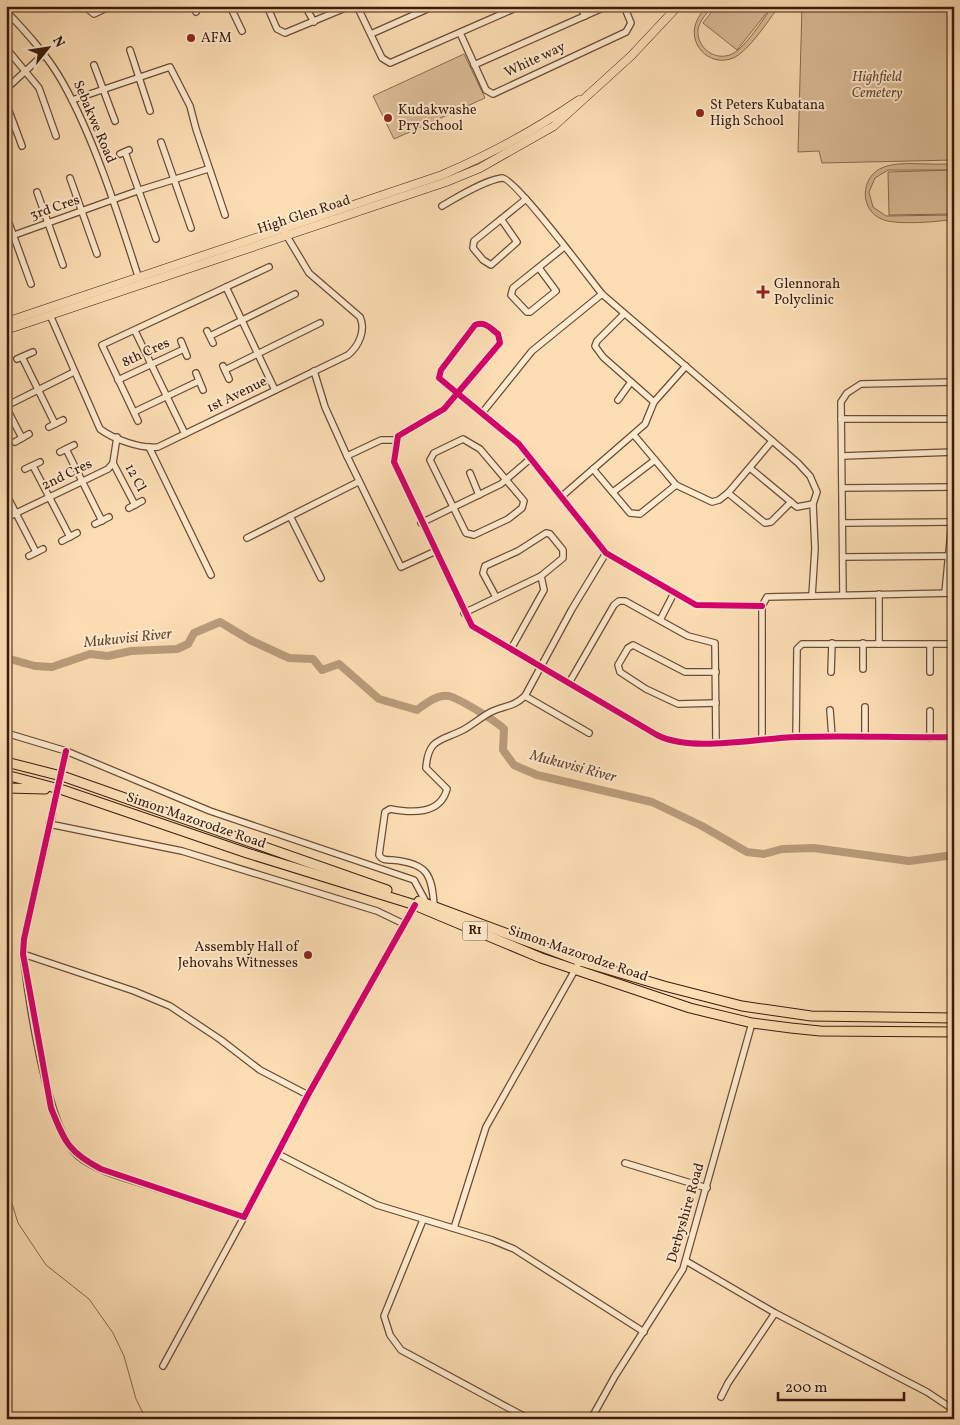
<svg xmlns="http://www.w3.org/2000/svg" width="960" height="1425" viewBox="0 0 960 1425" font-family="Vollkorn,serif">
	<style>
		.green { fill: #dcbd97; stroke: #8a6c51 }
		.lines { fill: none; stroke-linecap: round; stroke-linejoin: round }
		.stream { stroke: #86684e; stroke-width: 1 }
		.river { stroke: #ba9c7b; stroke-width: 8 }
		.minor-tunnel { stroke: #d6b792; stroke-width: 5.5; stroke-dasharray: 5.5 3; stroke-linecap: butt }
		.minor-casing { stroke: #6a4c35; stroke-width: 8 }
		.major-casing { stroke: #391b0b; stroke-width: 9 }
		.highway-casing { stroke: #391b0b; stroke-width: 11 }
		.minor { stroke: #feeace; stroke-width: 5.5 }
		.major { stroke: #fddeb4; stroke-width: 8 }
		.highway { stroke: #fddeb4; stroke-width: 9 }
		.cycleway-casing { stroke: #feeace; stroke-width: 9 }
		.cycleway { stroke: #d6006c; stroke-width: 6 }
		.poi-dot { fill: #8f2418; stroke: #feeace; stroke-width: 2 }
		.labels { text-anchor: middle; dominant-baseline: central; stroke-width: 4; stroke-linejoin: round; paint-order: stroke }
		.shield { fill: #feeace; stroke: #745946; stroke-width: 1 }
		.shield-label { font-size: 12px; font-weight: bold; fill: #391b0b }
		.poi-label { font-size: 14px; fill: #391b0b; stroke: #feeace; text-anchor: start }
		.street-label { font-size: 14px; fill: #391b0b; stroke: #feeace }
		.park-label { font-size: 14px; font-style: italic; fill: #6a4c35; stroke: #feeace }
		.water-label { font-size: 15px; font-style: italic; fill: #664832; stroke: #feeace }
	</style>
	<rect width="100%" height="100%" fill="#fddeb4"/>
	<filter id="stains"><feTurbulence type="fractalNoise" baseFrequency=".004" numOctaves="4"/><feColorMatrix values="0 0 0 0 .2 0 0 0 0 .09 0 0 0 0 .02 0 0 0 .5 -.17"/></filter>
	<radialGradient id="worn" r=".72"><stop offset=".6" stop-color="#630" stop-opacity="0"/><stop offset="1" stop-color="#630" stop-opacity=".3"/></radialGradient>
	<g class="green">
		<path d="M707,6H713C707,13 700,20 698,29C696,48 716,62 732,54C746,47 763,19 773,6H779C769,20 748,52 733,58C712,67 690,48 695,26C697,18 702,12 707,6Z"/>
		<polygon points="716,6 772,6 737,50 703,23"/>
		<polygon points="802,6 954,6 954,160 822,163 819,151 798,152"/>
		<polygon points="464,54 485,98 394,139 373,96"/>
		<path d="M945,164L954,165V170H888L875,178L869,192L873,207L886,216L954,215V219C938,222 899,225 884,220C859,212 859,176 884,167C899,161 928,165 945,164Z"/>
		<polygon points="952,170 953,214 889,215 888,172"/>
	</g>
	<g class="lines">
		<polyline class="stream" points="6,1184 18,1223 46,1265 89,1299 113,1333 124,1356 136,1399 146,1419"/>
		<path class="river" d="M6,658L35,666L52,667L90,654L108,656L131,651L177,649L188,644L194,633L220,622L250,640L289,658L313,659L322,670L339,664L379,699L417,710C425,704 437,694 449,696C460,699 496,721 504,729L503,750L514,765L537,775L652,802L702,826L747,852L764,854L782,849L814,848L909,861L954,855"/>
		<polyline class="minor-tunnel" points="53,811 63,765"/>
		<g class="minor-casing">
			<g id="minor">
				<polyline points="84,6 94,14 111,6"/>
				<polyline points="193,6 196,12"/>
				<polyline points="230,6 242,31"/>
				<polyline points="267,6 277,29 285,33 350,6"/>
				<polyline points="305,6 314,22"/>
				<polyline points="357,6 382,58 390,63 520,6"/>
				<polyline points="580,6 585,16"/>
				<path d="M6,11C27,33 48,56 63,83C95,140 119,217 139,279"/>
				<polyline points="460,33 486,90 493,94 626,32 631,23 624,6"/>
				<polyline points="371,34 434,6"/>
				<polyline points="6,48 39,88 56,136"/>
				<polyline points="130,50 150,111"/>
				<polyline points="94,65 115,121"/>
				<polyline points="474,65 607,6"/>
				<polyline points="6,89 44,54"/>
				<polyline points="72,100 170,67 190,106 196,129 225,215"/>
				<polyline points="6,103 22,146"/>
				<polyline points="161,142 191,228"/>
				<polyline points="125,152 156,239"/>
				<polyline points="120,154 129,150"/>
				<polyline points="70,178 97,254"/>
				<polyline points="37,192 63,265"/>
				<path d="M442,206C457,197 485,180 502,178C514,177 589,278 602,294L532,351L482,413"/>
				<polyline points="6,215 31,284"/>
				<polyline points="501,219 517,242 491,265 483,260 473,248 474,241 526,199"/>
				<polyline points="6,238 140,190 208,169"/>
				<polyline points="539,268 556,291 530,312 527,312 511,295 513,288 564,247"/>
				<polyline points="226,287 275,390"/>
				<polyline points="602,294 798,463 810,476 817,492 813,504 815,549 812,596"/>
				<polyline points="624,314 597,341 595,346 603,357 654,402"/>
				<path d="M50,315L100,429C113,439 141,449 158,447L348,355C359,346 366,330 360,317L309,273L285,233"/>
				<polyline points="135,331 185,434"/>
				<polyline points="207,331 213,343"/>
				<polyline points="210,336 295,294"/>
				<polyline points="181,341 187,356"/>
				<polyline points="22,357 55,424 49,427"/>
				<polyline points="17,359 33,352"/>
				<polyline points="223,366 229,379"/>
				<polyline points="225,370 320,323"/>
				<polyline points="314,371 325,407 347,456"/>
				<polyline points="196,373 203,390"/>
				<polyline points="118,380 184,349"/>
				<polyline points="618,400 631,382"/>
				<polyline points="6,406 74,372"/>
				<polyline points="6,407 22,438"/>
				<polyline points="134,412 199,381"/>
				<polyline points="841,419 954,419"/>
				<polyline points="138,421 102,345 269,267"/>
				<polyline points="55,424 63,420"/>
				<polyline points="634,435 676,485 712,502 719,500 728,493 772,441"/>
				<polygon points="463,439 480,449 524,501 522,508 508,519 474,535 466,533 430,460 434,453"/>
				<polyline points="396,440 381,440 347,456 401,567 436,551"/>
				<polyline points="15,442 29,434"/>
				<polyline points="149,447 211,575"/>
				<polyline points="66,449 102,521"/>
				<polyline points="60,452 74,445"/>
				<polyline points="842,456 954,452"/>
				<polyline points="113,463 135,505"/>
				<polyline points="33,466 70,537"/>
				<polyline points="750,468 797,507 813,504"/>
				<polyline points="25,469 40,462"/>
				<polyline points="593,469 630,513 640,514 676,485"/>
				<polyline points="470,473 479,495"/>
				<polyline points="6,479 8,478"/>
				<polyline points="843,488 954,487"/>
				<polyline points="613,492 655,460"/>
				<polyline points="728,493 765,523 771,522 791,502"/>
				<polyline points="6,494 36,552"/>
				<polyline points="561,497 645,424 654,402 686,366"/>
				<polyline points="129,508 142,501"/>
				<polyline points="290,516 321,578"/>
				<polyline points="6,518 108,469 113,463 117,437"/>
				<polyline points="421,523 501,484 530,459"/>
				<polyline points="843,523 954,522"/>
				<polyline points="95,524 109,517"/>
				<polyline points="247,538 358,482"/>
				<polyline points="62,541 77,533"/>
				<polyline points="29,556 43,549"/>
				<polyline points="844,557 954,556"/>
				<polyline points="945,593 954,500"/>
				<polyline points="879,594 879,644"/>
				<polyline points="843,595 841,402 847,393 861,384 954,382"/>
				<path d="M762,606L696,605L606,553L519,444L439,378L441,370L475,325C485,321 490,328 498,334L500,343L444,409L398,436L394,462L472,626L657,735C692,753 757,738 797,737C849,735 901,738 954,737"/>
				<polyline points="464,613 541,576 563,558 563,550 550,534 546,533 518,551 485,566 483,573 496,597"/>
				<polyline points="660,620 674,593"/>
				<polyline points="930,644 930,672"/>
				<polyline points="511,649 544,590 541,576"/>
				<polyline points="863,669 863,643"/>
				<polyline points="716,672 685,672 633,645 628,648 618,665 620,672 646,689 678,704 716,703"/>
				<polyline points="831,672 832,643"/>
				<polyline points="569,683 614,605 619,601 625,601 688,636 715,643 716,742"/>
				<polyline points="865,707 865,737"/>
				<polyline points="830,710 832,737"/>
				<polyline points="6,733 66,751 210,811 414,880 427,904"/>
				<polyline points="589,733 525,696 572,609 606,553"/>
				<polyline points="796,737 797,649 802,644 954,644"/>
				<polyline points="930,738 930,711"/>
				<polyline points="762,739 762,606 767,597 954,593"/>
				<polyline points="63,765 66,751"/>
				<path d="M53,811L24,939L23,954C28,996 47,1130 78,1156C96,1171 125,1178 147,1185C180,1196 212,1206 244,1217L308,1095L415,905"/>
				<polyline points="49,824 182,851 377,911 404,924"/>
				<path d="M434,906C432,874 427,863 392,860C386,860 382,860 379,855L385,812L390,809C412,813 440,815 447,789L426,768C428,738 441,741 463,730C474,724 482,716 493,711C507,705 513,707 525,696"/>
				<polyline points="23,954 134,991 170,1006 221,1040 260,1070 308,1095"/>
				<polyline points="278,1154 377,1205 492,1240 514,1249 644,1332"/>
				<polyline points="625,1163 707,1188"/>
				<polyline points="423,1220 384,1316 390,1335 401,1350 529,1419"/>
				<polyline points="454,1228 486,1127 580,961"/>
				<polyline points="686,1261 775,1313 927,1392 954,1410"/>
				<polyline points="163,1366 244,1217"/>
				<polyline points="721,1397 728,1383 775,1313"/>
				<polyline points="591,1419 615,1376 683,1269 752,1023"/>
			</g>
		</g>
		<g class="major-casing">
			<g id="major">
				<path d="M6,322L442,175C491,154 535,130 579,100"/>
				<polyline points="6,330 446,182 480,168 554,126 631,56 678,6"/>
				<polyline points="953,1419 954,1418"/>
			</g>
		</g>
		<g class="highway-casing">
			<g id="highway">
				<polyline points="6,762 65,777 387,890"/>
				<polyline points="6,775 63,790 247,853 412,904 541,958 690,1008 752,1023 791,1028 820,1031 954,1032"/>
				<polyline points="6,788 45,789"/>
				<polyline points="419,901 580,961 664,986 742,1006 811,1016 954,1018"/>
			</g>
		</g>
		<use href="#minor" class="minor"/>
		<use href="#major" class="major"/>
		<use href="#highway" class="highway"/>
		<g class="cycleway-casing">
			<g id="cycleway">
				<path d="M762,606L696,605L606,553L519,444L439,378L441,370L475,325C485,321 490,328 498,334L500,343L444,409L398,436L394,462L472,626L657,735C692,753 757,738 797,737C849,735 901,738 954,737"/>
				<path d="M66,751L24,939L23,954L51,1108C65,1142 68,1152 101,1169L244,1217L308,1095L415,905"/>
			</g>
		</g>
		<use href="#cycleway" class="cycleway"/>
	</g>
	<g class="poi-dot">
		<circle cx="191" cy="38" r="5"/>
		<circle cx="700" cy="113" r="5"/>
		<circle cx="388" cy="118" r="5"/>
		<path d="M760.5 284.5h5v5h5v5h-5v5h-5v-5h-5v-5h5z"/>
		<circle cx="308" cy="955" r="5"/>
	</g>
	<g class="labels">
		<rect class="shield" x="462.5" y="921.5" width="25" height="19" rx="4"/>
		<g class="shield-label">
			<text x="475" y="931">R1</text>
		</g>
		<g class="poi-label">
			<text x="201" y="38">AFM</text>
			<text x="710" y="105">St Peters Kubatana<tspan x="710" dy="16">High School</tspan></text>
			<text x="398" y="110">Kudakwashe<tspan x="398" dy="16">Pry School</tspan></text>
			<text x="774" y="284">Glennorah<tspan x="774" dy="16">Polyclinic</tspan></text>
			<text x="298" y="947" text-anchor="end">Assembly Hall of<tspan x="298" dy="16">Jehovahs Witnesses</tspan></text>
		</g>
		<g class="street-label">
			<text transform="translate(535 60) rotate(-25)">White way</text>
			<text transform="translate(94 122) rotate(67)">Sebakwe Road</text>
			<text transform="translate(55 208) rotate(-19)">3rd Cres</text>
			<text transform="translate(304 215) rotate(-18)">High Glen Road</text>
			<text transform="translate(146 353) rotate(-25)">8th Cres</text>
			<text transform="translate(237 395) rotate(-26)">1st Avenue</text>
			<text transform="translate(67 475) rotate(-26)">2nd Cres</text>
			<text transform="translate(135 478) rotate(62)">12 Cl</text>
			<text transform="translate(196 821) rotate(19)">Simon Mazorodze Road</text>
			<text transform="translate(578 954) rotate(19)">Simon Mazorodze Road</text>
			<text transform="translate(686 1213) rotate(-74)">Derbyshire Road</text>
		</g>
		<g class="park-label">
			<text x="877" y="77">Highfield<tspan x="877" dy="16">Cemetery</tspan></text>
		</g>
		<g class="water-label">
			<text transform="translate(128 639) rotate(-6)">Mukuvisi River</text>
			<text transform="translate(573 767) rotate(15)">Mukuvisi River</text>
		</g>
	</g>
	<rect width="960" height="1425" fill="none" stroke="#fddeb4" stroke-width="25"/>
	<rect x="8" y="8" width="945" height="1410" fill="none" stroke="#391b0b" stroke-width="2.5"/>
	<rect x="12" y="12" width="935" height="1400" fill="none" stroke="#391b0b"/>
	<g transform="translate(48 48) rotate(60)" stroke="#feeace" stroke-width="4" paint-order="stroke">
	<path d="M0-4L9 19L0 12L-9 19Z" fill="#391b0b"/>
	<text y="-8" font-size="14" font-weight="bold" text-anchor="middle" fill="#391b0b">N</text>
	</g>
	<path d="M778 1392v8h126v-8" fill="none" stroke="#391b0b" stroke-width="2.5"/>
	<text x="785" y="1392" font-size="15" fill="#391b0b" stroke="#feeace" stroke-width="4" paint-order="stroke">200 m</text>
	<rect width="100%" height="100%" filter="url(#stains)"/>
	<rect width="100%" height="100%" fill="url(#worn)"/>
</svg>
